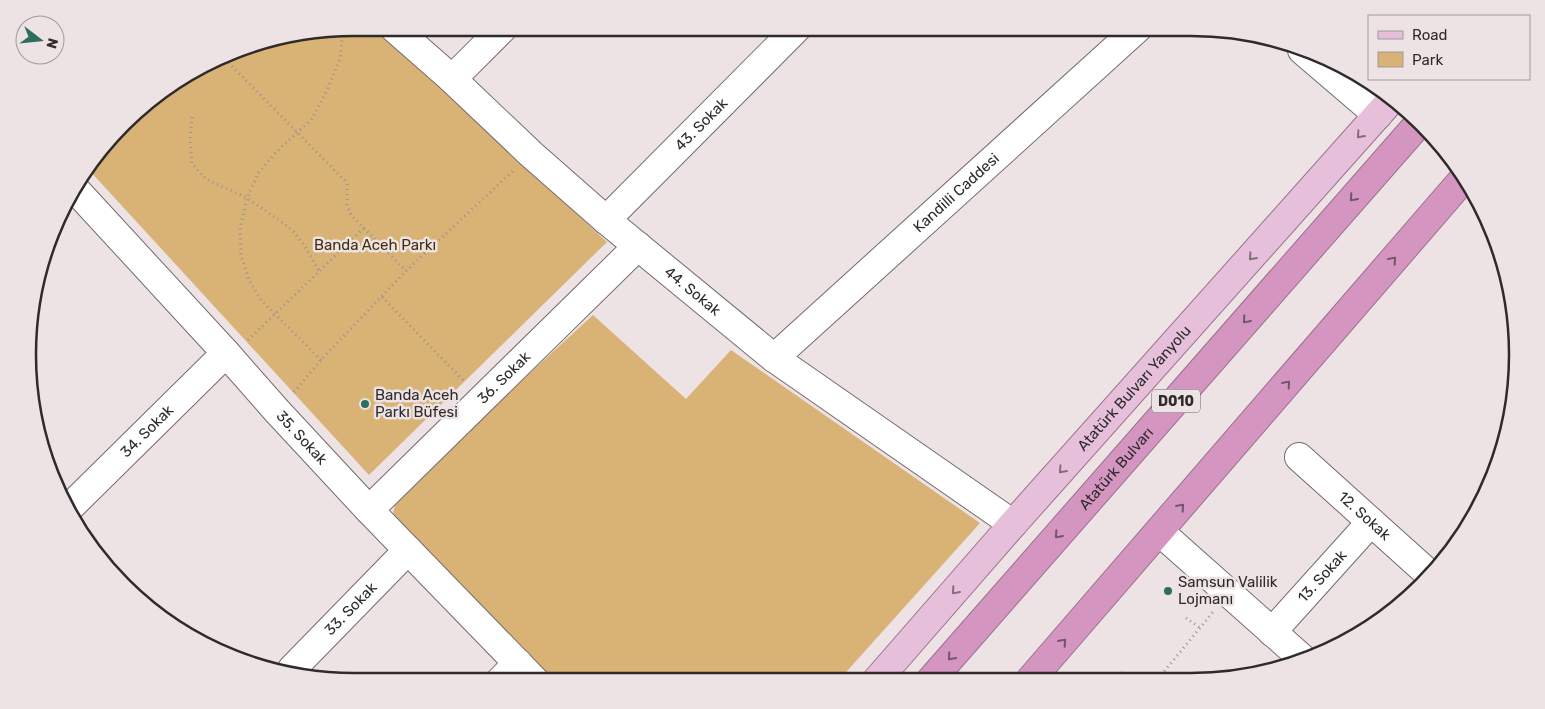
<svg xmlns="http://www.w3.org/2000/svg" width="1545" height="709" viewBox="0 0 1545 709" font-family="Rubik,sans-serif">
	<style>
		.green { fill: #d9b276 }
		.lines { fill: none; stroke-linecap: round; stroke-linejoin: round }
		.minor-casing { stroke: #756b6c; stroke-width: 30 }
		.major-casing { stroke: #9b708c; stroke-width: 30 }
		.highway-casing { stroke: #9b708c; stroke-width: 30 }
		.path { stroke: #9a9293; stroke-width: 3; stroke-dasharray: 1 4; stroke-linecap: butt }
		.minor { stroke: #fff; stroke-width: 28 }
		.major { stroke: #e6bfda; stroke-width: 28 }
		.highway { stroke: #d595c1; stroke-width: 28 }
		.oneway { stroke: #816e7a }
		.oneway2 { stroke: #715567 }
		.poi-dot { fill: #2c6e5f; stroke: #eee3e4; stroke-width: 2 }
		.labels { text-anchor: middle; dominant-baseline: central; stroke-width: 5; stroke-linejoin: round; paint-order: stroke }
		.shield { fill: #eee3e4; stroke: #686262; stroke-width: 1 }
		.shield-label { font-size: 14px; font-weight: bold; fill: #2f2b2b }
		.street-label { font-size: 15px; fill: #2f2b2b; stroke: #eee3e4 }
		.park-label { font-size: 15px; fill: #432e0b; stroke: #eee3e4 }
		.poi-label { font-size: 15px; fill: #2f2b2b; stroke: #eee3e4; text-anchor: start }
		.rim { fill: none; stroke: #2f2b2b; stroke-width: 2.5 }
	</style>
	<rect width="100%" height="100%" fill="#eee3e4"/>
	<g class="green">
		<polygon points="354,28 377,28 607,242 369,475 89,170 106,149 167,92 249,45"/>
		<polygon points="593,315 686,399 731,350 980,523 839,680 551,681 393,514 397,495"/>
	</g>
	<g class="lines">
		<g class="minor-casing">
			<g id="minor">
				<path id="s1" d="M394,28L452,79L531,154L606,220L774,358L1013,524"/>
				<polyline points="1302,50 1378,115"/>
				<polyline points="452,79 503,28"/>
				<path id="s2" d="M74,188L226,353L277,411L369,510L535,681"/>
				<path id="s3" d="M606,220L797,28"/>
				<path id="s4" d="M774,358L1138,28"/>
				<path id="s5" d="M1299,457L1429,574"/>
				<path id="s6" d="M68,509L226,353"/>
				<path id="s7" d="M369,510L638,246"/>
				<polyline points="1160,532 1304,660"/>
				<path id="s8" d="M1272,632L1371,522"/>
				<path id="s9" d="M292,669L408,550"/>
				<polyline points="500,681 518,663"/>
			</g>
		</g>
		<g class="major-casing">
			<g id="major">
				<path id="s10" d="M877,680L1013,524L1392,99"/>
			</g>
		</g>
		<g class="highway-casing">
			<g id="highway">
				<polyline points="1031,679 1465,177"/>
				<path id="s11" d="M931,680L1420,122"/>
			</g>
		</g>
		<g class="path">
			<polyline points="225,59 347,183 347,205 351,215 406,271"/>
			<polyline points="192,117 190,139 192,164 206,179 247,198 279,220 294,232 304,245 319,271"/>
			<polyline points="382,297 464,381"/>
			<polyline points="248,340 364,228"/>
			<polyline points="321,360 261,300 249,280 241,255 240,228 247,198 259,172 276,152 312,119 327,90 340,59 343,29"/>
			<polyline points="294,392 321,360 406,271 513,171"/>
			<polyline points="1186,618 1200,628"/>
			<polyline points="1120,672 1123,679"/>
			<polyline points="1158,679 1213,612"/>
		</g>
		<use href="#minor" class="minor"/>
		<use href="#major" class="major"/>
		<use href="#highway" class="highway"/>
	</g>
	<defs><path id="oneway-chevron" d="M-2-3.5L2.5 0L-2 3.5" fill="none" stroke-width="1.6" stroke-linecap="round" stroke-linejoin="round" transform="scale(1.25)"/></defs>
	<g class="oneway">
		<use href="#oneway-chevron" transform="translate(1360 135) rotate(132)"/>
		<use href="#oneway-chevron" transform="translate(1252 257) rotate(132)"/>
		<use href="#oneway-chevron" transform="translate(1062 470) rotate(132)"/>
		<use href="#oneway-chevron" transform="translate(955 591) rotate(131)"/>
	</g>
	<g class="oneway2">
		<use href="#oneway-chevron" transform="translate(1353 198) rotate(131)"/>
		<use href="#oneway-chevron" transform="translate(1393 260) rotate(-49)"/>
		<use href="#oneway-chevron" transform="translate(1246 320) rotate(131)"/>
		<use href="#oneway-chevron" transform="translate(1287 384) rotate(-49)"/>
		<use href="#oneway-chevron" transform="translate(1181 507) rotate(-49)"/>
		<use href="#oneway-chevron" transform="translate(1058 535) rotate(131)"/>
		<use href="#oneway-chevron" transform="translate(1063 642) rotate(-49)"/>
		<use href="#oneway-chevron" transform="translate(951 657) rotate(131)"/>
	</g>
	<g class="poi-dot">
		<circle cx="365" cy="404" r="5"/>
		<circle cx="1168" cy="591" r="5"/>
	</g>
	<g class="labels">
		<rect class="shield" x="1152" y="389.5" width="48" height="23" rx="4"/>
		<g class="shield-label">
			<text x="1176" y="401">D010</text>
		</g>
		<g class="street-label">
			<text stroke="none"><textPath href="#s3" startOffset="135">43. Sokak</textPath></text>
			<text stroke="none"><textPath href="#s4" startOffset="246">Kandilli Caddesi</textPath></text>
			<text stroke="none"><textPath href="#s1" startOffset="398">44. Sokak</textPath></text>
			<text stroke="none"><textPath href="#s7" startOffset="189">36. Sokak</textPath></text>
			<text stroke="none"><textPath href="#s10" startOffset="389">Atatürk Bulvarı Yanyolu</textPath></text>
			<text stroke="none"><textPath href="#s6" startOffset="111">34. Sokak</textPath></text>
			<text stroke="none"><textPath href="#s2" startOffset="338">35. Sokak</textPath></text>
			<text stroke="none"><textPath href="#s11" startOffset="281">Atatürk Bulvarı</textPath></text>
			<text stroke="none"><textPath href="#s5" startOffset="88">12. Sokak</textPath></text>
			<text stroke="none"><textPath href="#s8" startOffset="75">13. Sokak</textPath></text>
			<text stroke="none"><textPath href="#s9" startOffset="84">33. Sokak</textPath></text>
		</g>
		<g class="park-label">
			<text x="375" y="245">Banda Aceh Parkı</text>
		</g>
		<g class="poi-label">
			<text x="375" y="395">Banda Aceh<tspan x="375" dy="17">Parkı Büfesi</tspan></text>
			<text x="1178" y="582">Samsun Valilik<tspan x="1178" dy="17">Lojmanı</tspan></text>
		</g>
	</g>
	<path d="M0 0H1545V709H0ZM354 36H1191A318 318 0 0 1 1509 354V355A318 318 0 0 1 1191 673H354A318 318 0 0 1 36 355V354A318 318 0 0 1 354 36Z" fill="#eee3e4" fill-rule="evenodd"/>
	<path class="rim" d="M354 36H1191A318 318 0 0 1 1509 354V355A318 318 0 0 1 1191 673H354A318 318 0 0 1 36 355V354A318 318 0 0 1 354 36Z"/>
	<rect x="1368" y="15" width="162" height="65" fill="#eee3e4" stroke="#a2999a"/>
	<rect x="1378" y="31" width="25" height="8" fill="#e6bfda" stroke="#a2999a"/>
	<text x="1412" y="40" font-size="15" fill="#2f2b2b">Road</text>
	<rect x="1378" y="52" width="25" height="15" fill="#d9b276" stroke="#a2999a"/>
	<text x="1412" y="65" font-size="15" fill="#2f2b2b">Park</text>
	<g transform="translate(40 40) rotate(106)"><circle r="24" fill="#eee3e4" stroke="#a2999a"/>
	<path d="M0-4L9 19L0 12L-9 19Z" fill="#2c6e5f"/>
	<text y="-8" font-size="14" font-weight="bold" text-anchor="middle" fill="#2f2b2b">N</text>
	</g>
</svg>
